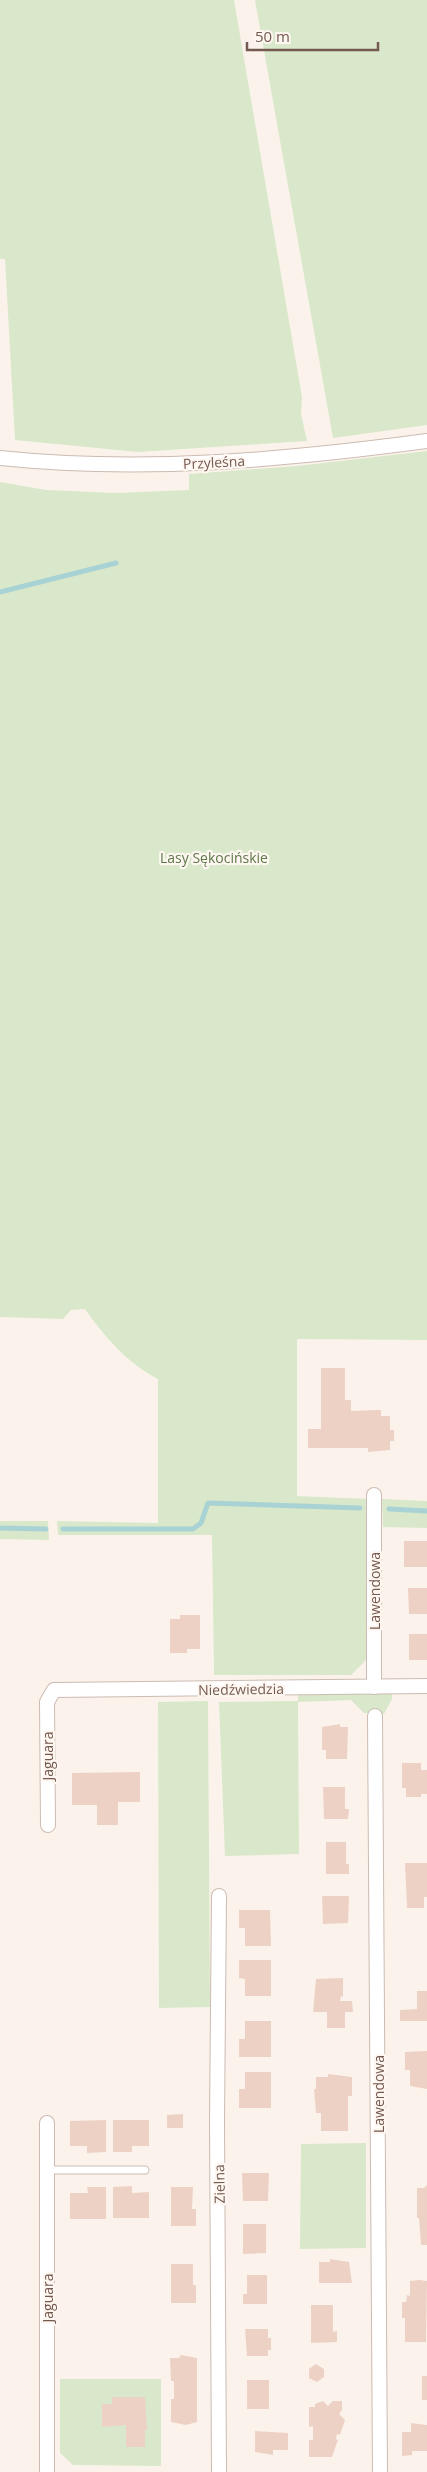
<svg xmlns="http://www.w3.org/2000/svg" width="427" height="2472" viewBox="0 0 427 2472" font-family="'Open Sans',sans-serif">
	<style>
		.green { fill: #d9e8ca }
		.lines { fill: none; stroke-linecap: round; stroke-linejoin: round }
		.stream { stroke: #a8d2d4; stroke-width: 5 }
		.building { fill: #eed1c5 }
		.lane-casing { stroke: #ccbbb2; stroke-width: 9 }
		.street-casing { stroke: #ccbbb2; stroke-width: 16 }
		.lane { stroke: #fff; stroke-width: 7 }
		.street { stroke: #fff; stroke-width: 14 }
		.labels { text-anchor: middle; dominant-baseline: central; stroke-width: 4.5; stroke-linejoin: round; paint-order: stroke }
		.street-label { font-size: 14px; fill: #745950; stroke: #fef7f1 }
		.park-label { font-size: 14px; fill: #5d7849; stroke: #fef7f1 }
	</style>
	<rect width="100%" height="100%" fill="#fbf3eb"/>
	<g class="green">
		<polygon points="0,0 234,0 302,397 301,414 307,441 138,452 15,440 5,259 0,259"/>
		<polygon points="255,0 427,0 427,425 333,438"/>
		<path d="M427,451V1340L297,1339V1496L368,1499V1654L365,1661L351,1675H214L212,1535H58L57,1521L158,1523V1379C128,1364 104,1336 85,1309L71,1310L63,1319L0,1317V482L46,490L116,493L189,490V474L297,466Z"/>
		<polygon points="382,1499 427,1501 427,1528 383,1527"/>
		<polygon points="0,1521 48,1521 49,1540 0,1539"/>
		<polygon points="392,1692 392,1699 384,1714 364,1713 351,1700 298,1702 299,1854 225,1856 219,1702 298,1701 298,1694"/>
		<polygon points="208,1701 210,2007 159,2008 158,1702"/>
		<polygon points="366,2143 366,2248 300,2249 301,2144"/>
		<polygon points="60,2379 161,2379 161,2466 73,2465 60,2453"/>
	</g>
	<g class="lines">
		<g class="stream">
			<polyline points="0,592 116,563"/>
			<polyline points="389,1509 427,1511"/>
			<polyline points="0,1528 46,1529"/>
			<polyline points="63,1529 193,1529 201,1523 208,1503 360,1508"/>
		</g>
	</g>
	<g class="building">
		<polygon points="321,1368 345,1368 345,1400 351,1400 351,1411 376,1410 381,1410 381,1416 390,1416 390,1430 394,1430 394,1441 390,1441 390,1450 368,1452 368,1448 308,1448 308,1429 321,1429"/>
		<rect x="404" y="1541" width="23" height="26"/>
		<polygon points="408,1588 427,1588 427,1614 409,1614"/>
		<polygon points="180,1615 200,1615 200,1649 187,1649 187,1653 170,1653 170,1619 180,1619"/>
		<rect x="409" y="1634" width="18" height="26"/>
		<polygon points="340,1724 340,1727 348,1727 347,1759 326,1759 326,1750 322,1750 322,1727"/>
		<polygon points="402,1763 421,1763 421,1770 427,1770 427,1794 421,1794 421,1797 406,1797 406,1788 402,1788"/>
		<polygon points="140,1772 140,1802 118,1802 118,1825 97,1825 97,1805 72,1805 72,1773"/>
		<polygon points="323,1787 345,1787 345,1809 349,1809 348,1819 324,1819"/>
		<polygon points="326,1842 346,1842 346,1864 349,1864 349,1874 326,1874"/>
		<polygon points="405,1863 427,1863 427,1897 424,1897 424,1908 407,1908"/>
		<polygon points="322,1896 349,1896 348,1923 323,1924"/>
		<polygon points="239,1910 270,1910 271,1946 245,1946 245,1928 239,1928"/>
		<polygon points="239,1960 271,1960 271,1996 245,1996 245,1979 239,1978"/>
		<polygon points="343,1978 343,1997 341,1996 340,2001 352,2001 353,2012 345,2012 345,2028 327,2028 327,2012 313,2012 316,1979"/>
		<polygon points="417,1991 427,1991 427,2021 400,2021 400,2010 417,2009"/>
		<polygon points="245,2021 271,2021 271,2057 239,2057 239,2039 245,2039"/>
		<polygon points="427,2051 427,2089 410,2086 410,2070 405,2070 405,2052"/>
		<polygon points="245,2072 271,2072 271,2108 239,2108 239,2089 245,2089"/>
		<polygon points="328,2074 352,2077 352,2096 348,2096 348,2131 321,2131 321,2113 316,2113 314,2089 316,2089 316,2077 328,2077"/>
		<polygon points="183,2114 183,2128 167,2128 167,2115"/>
		<polygon points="106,2120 106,2152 87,2153 87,2146 70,2146 70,2121"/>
		<polygon points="113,2120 149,2120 149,2146 132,2146 132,2152 113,2152"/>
		<polygon points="242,2173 269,2173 268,2201 243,2201"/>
		<polygon points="427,2185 427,2245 421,2245 419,2218 417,2218 417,2188 424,2188"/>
		<polygon points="132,2186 132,2193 149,2192 149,2218 113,2218 113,2187"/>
		<polygon points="87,2187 106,2187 106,2219 70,2219 70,2193 88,2193"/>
		<polygon points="171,2187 193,2187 192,2209 196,2209 196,2226 171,2226"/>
		<polygon points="243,2224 266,2224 266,2253 243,2254"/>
		<polygon points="330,2259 349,2262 352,2283 319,2283 319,2262 330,2262"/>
		<polygon points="171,2264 193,2264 193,2285 196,2285 196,2303 171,2303"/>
		<polygon points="247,2275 267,2275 267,2304 243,2304 243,2294 247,2294"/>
		<polygon points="419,2280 427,2281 426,2342 405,2342 405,2318 402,2318 402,2302 406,2302 407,2295 410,2296 410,2281"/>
		<polygon points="311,2305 333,2305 333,2332 337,2331 337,2342 311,2343"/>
		<polygon points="245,2329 268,2329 268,2338 271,2338 271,2350 268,2350 268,2356 247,2356"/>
		<polygon points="181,2355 197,2358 197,2422 186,2425 171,2422 171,2399 174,2399 174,2381 171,2381 170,2358 179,2358"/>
		<polygon points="316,2364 324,2369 324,2377 317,2382 309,2378 309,2369"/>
		<rect x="422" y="2376" width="5" height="24"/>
		<rect x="247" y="2380" width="22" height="29"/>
		<polygon points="112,2397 145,2397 147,2430 145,2430 145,2447 126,2447 126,2425 102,2427 102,2404 112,2404"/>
		<polygon points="323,2401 328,2406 333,2401 342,2401 342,2410 339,2414 345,2420 340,2435 337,2434 336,2439 338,2440 332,2457 309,2457 309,2440 313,2440 313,2426 309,2427 309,2407 315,2407 315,2404"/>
		<polygon points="411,2423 427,2425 427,2451 412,2451 412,2455 402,2456 402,2432 411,2432"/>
		<polygon points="255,2431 288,2433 288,2450 273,2450 273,2455 255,2452"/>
	</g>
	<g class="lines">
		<g class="lane-casing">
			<polyline id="lane" points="47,2170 145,2170"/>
		</g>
		<g class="street-casing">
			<g id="street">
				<path d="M0,458C143,473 285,460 427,441"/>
				<polyline points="374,1495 374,1687"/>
				<polyline points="375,1716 380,2472"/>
				<polyline points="48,1825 47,1702 54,1690 427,1686"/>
				<polyline points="219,1896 217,2122 219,2472"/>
				<polyline points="47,2472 47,2123"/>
			</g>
		</g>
		<use href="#lane" class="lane"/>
		<use href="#street" class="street"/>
	</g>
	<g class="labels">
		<g class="street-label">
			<text transform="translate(214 462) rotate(-3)">Przyleśna</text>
			<text transform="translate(374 1591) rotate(-90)">Lawendowa</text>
			<text transform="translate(241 1689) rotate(-1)">Niedźwiedzia</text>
			<text transform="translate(47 1756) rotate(-90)">Jaguara</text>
			<text transform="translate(378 2094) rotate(-90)">Lawendowa</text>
			<text transform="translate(219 2184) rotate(-91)">Zielna</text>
			<text transform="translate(47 2298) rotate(-90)">Jaguara</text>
		</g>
		<g class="park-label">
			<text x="214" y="857">Lasy Sękocińskie</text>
		</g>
	</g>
	<path d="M247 42v8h131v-8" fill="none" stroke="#745950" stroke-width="2.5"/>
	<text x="255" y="42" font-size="15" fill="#745950" stroke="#fef7f1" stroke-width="4" paint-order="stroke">50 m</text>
</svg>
